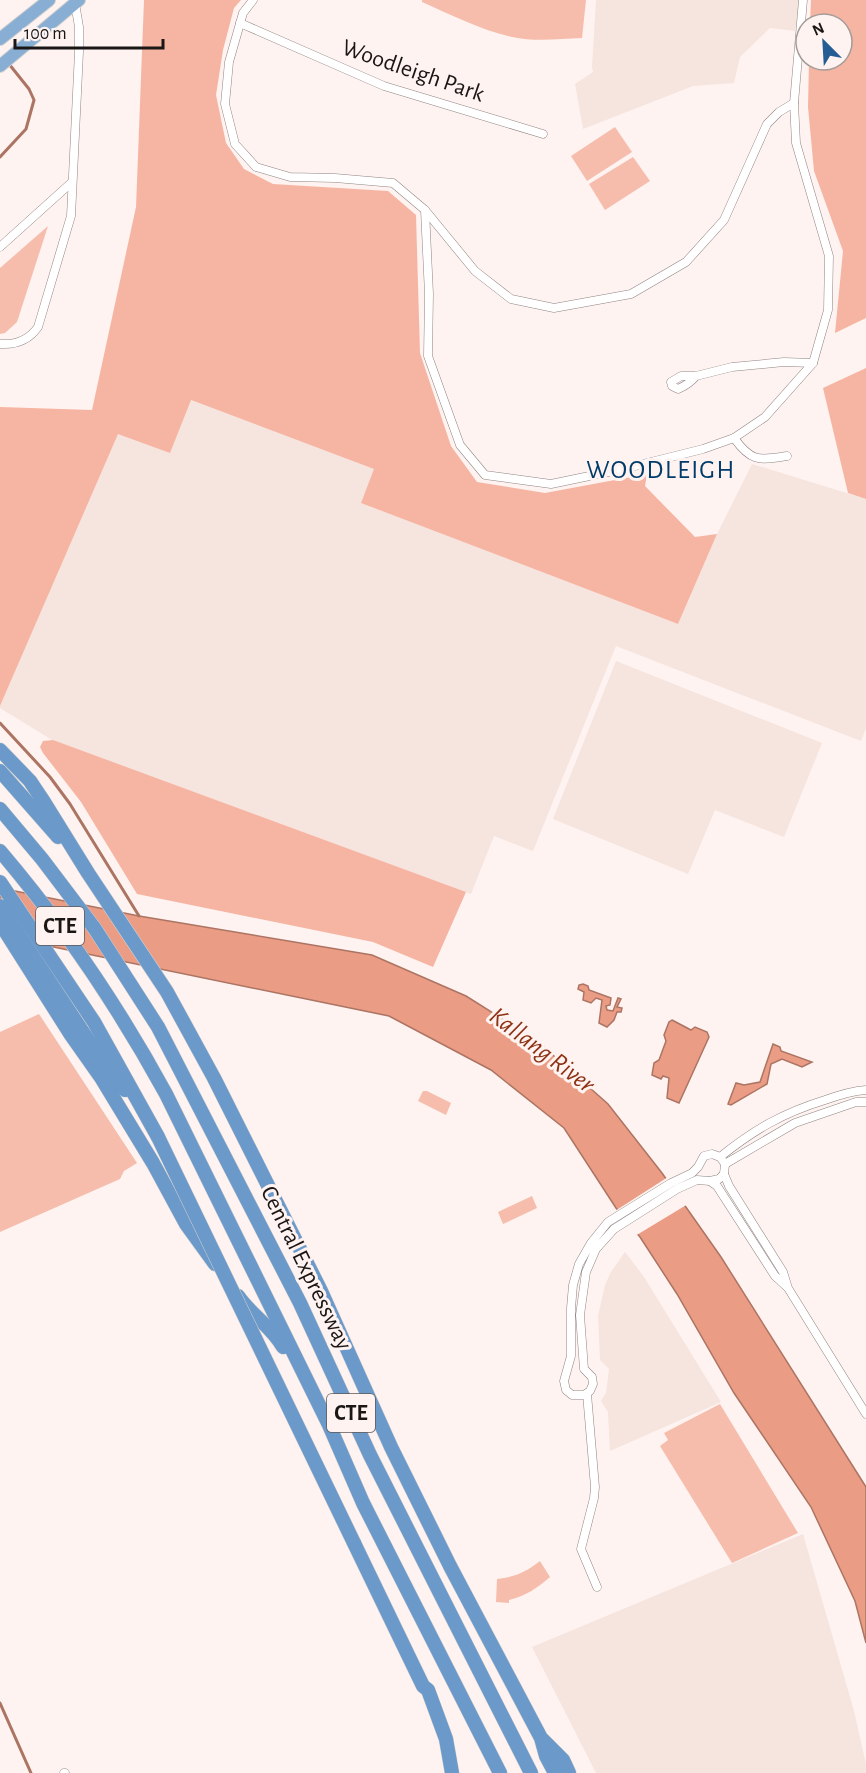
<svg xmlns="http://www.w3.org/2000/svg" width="866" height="1773" viewBox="0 0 866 1773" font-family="'Alegreya Sans',sans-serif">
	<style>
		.built { fill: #f6e4de }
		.green { fill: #f6bdac }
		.forest { fill: #f6b5a2 }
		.water { fill: #eb9c85; stroke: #ac7463; stroke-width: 1.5 }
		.pier { fill: #fef3f0 }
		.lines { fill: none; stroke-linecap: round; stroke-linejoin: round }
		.stream { stroke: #ac7463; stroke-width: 3 }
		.minor-casing { stroke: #8f8583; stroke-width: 9 }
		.trunk-casing { stroke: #d1d0d0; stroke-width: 14 }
		.motorway-casing { stroke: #d1d0d0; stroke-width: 15 }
		.minor { stroke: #fff; stroke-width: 8 }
		.trunk { stroke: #88aed4; stroke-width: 12 }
		.motorway { stroke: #6a99ca; stroke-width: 14 }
		.motorway-bridge-casing { stroke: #d1d0d0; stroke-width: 15; stroke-linecap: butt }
		.motorway-bridge { stroke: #6a99ca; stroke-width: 14 }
		.labels { text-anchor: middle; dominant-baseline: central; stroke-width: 6; stroke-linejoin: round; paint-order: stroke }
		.shield { fill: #fef3f0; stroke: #5e5857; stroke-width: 1.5 }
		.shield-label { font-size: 22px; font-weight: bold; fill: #1a1615 }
		.street-label { font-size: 24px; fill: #1a1615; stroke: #fef3f0 }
		.neighbourhood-label { font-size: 26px; letter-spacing: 1.5px; fill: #003b6b; stroke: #fef3f0 }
		.water-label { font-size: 26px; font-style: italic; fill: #8e3316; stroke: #fef3f0 }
	</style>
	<rect width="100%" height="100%" fill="#fef3f0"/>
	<g class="built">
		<polygon points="596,0 801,0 795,31 770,28 740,57 734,83 693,86 583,129 575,84 593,72 592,67"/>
		<polygon points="190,400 375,469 361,503 678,624 717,534 752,464 866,499 866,728 861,741 616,646 533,851 494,836 471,894 52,740 0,708 0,706 118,433"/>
		<polygon points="616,661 822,743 784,837 715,810 688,874 553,819"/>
		<polygon points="625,1252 644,1277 721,1402 610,1451 608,1412 601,1401 606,1393 609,1369 600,1360 598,1316 605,1285 611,1272"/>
		<polygon points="803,1534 854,1711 866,1764 866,1773 596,1773 532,1647"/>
	</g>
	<g class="green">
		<path d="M422,0H586L582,38C560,39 534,42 512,37C481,30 451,15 422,2Z"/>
		<polygon points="615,127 632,152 587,181 571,156"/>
		<polygon points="633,157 650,181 605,210 589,184"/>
		<polygon points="48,226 17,322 5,333 0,334 0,268"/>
		<polygon points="39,1014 137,1163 124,1171 120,1179 0,1232 0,1032"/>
		<polygon points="423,1091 427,1091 451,1103 446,1115 418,1101"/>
		<polygon points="532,1196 537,1208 503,1224 498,1212"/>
		<polygon points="720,1404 798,1533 732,1563 660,1446 668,1440 664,1433"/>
		<path d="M540,1561L550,1577C537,1588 526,1596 509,1600V1603L496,1602L497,1579C515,1577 526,1572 540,1561Z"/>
	</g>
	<g class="forest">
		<polygon points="144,0 241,0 234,8 223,50 216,95 226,143 244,169 273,184 388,191 416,215 420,353 451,446 477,482 545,493 647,474 645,486 695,537 717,534 678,624 361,503 374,469 191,400 170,453 118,434 0,706 0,407 92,410 136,207"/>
		<polygon points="811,0 866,0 866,318 835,333 843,251 814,171 808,107 809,60 842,60 842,24 810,24"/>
		<polygon points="866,368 866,499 848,493 823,388"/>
		<polygon points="53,740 466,892 433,967 373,942 137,894 81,802 43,753 40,747 43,741"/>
	</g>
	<g class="water">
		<polygon points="0,888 139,916 372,955 466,996 536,1040 608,1104 662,1173 721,1257 866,1487 866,1643 855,1601 811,1507 734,1393 677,1294 640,1237 616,1208 564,1128 491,1070 389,1016 0,936"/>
		<polygon points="583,984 588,986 589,990 611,998 610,1005 606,1006 607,1010 613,1011 618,998 621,999 617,1007 622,1008 621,1012 617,1012 614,1020 607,1027 599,1023 602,1000 596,998 591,1003 583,1000 584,992 578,989 579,985"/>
		<polygon points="672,1020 691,1030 695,1027 707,1032 709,1037 679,1103 667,1098 669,1078 663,1076 661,1079 652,1075 654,1063 659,1060 666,1041 664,1035 669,1022"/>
		<polygon points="773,1044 780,1047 781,1051 812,1062 802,1067 782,1059 771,1064 767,1084 731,1105 728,1104 736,1083 744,1085 760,1082"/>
	</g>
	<polygon class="pier" points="668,1177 688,1204 635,1236 615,1211"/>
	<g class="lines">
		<g class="stream">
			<polyline points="0,157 26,129 34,100 29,89 9,64"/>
			<polyline points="0,723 50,777 70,804 139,916"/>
			<polyline points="0,1703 31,1773"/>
		</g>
		<g class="minor-casing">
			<g id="minor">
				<polyline points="253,0 243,13 229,62 225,104 235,144 256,167 290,177 335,178 393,183 425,210 475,271 511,299 554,308 631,294 686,262 724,220 767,124 779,112 794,103"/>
				<polyline points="240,23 384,86 543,134"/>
				<polyline points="425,210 429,294 428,356 460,445 485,475 551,484 623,469 703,449 734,438 765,417 813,363 828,310 829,256 796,143 794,103 803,0"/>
				<polyline points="0,247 71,183"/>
				<path d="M0,344C16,345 29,340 38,327L71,216L79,52V27L75,3"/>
				<path d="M696,376C691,382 685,386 678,389L672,386L671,382L681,376H696L732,367L784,362L813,363"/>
				<path d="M734,438C752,463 760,460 787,456"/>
				<polygon points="712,1154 720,1157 725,1164 724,1174 719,1179 710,1181 697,1180 677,1189 614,1229 596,1249 586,1272 580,1315 584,1369 592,1377 593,1384 590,1391 584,1395 572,1395 566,1390 564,1381 571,1356 571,1308 573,1285 579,1264 591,1243 608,1222 671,1183 692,1173 698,1167 704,1156"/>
				<path d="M720,1157C755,1129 783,1113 825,1100C839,1095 852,1091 866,1090"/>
				<polyline points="725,1164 795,1123 856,1102 866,1102"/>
				<polyline points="724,1174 729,1186 783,1272 788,1288 866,1414"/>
				<polyline points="710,1181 717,1186 775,1276 787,1287"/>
				<polyline points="587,1394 595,1487 594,1498 581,1549 597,1587"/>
				<polyline points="64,1773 65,1773"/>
			</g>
		</g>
		<g class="trunk-casing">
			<g id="trunk">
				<polyline points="0,39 49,0"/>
				<polyline points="0,66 79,0"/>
			</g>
		</g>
		<g class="motorway-casing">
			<g id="motorway">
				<polyline points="0,750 30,781 44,802 88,873 167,992 214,1078 321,1291 391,1447 450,1566 541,1738 546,1756 555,1773"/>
				<polyline points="0,771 58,837"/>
				<polyline points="0,809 42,859 95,929 158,1027 300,1303 370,1455 531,1773"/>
				<path d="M0,851C64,926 119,1008 166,1094L329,1425L363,1503L500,1773"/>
				<polyline points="0,882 94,1022 158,1137"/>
				<polyline points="0,906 104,1064 125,1090"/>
				<polyline points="0,923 71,1035 102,1079 153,1163 186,1224 215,1264"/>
				<path d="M238,1296C251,1315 272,1327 283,1347"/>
				<polyline points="354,1543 423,1686 428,1690 446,1739 452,1773"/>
				<polyline points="543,1740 563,1760 569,1773"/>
			</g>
		</g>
		<use href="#minor" class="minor"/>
		<use href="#trunk" class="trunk"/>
		<use href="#motorway" class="motorway"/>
		<g class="motorway-bridge-casing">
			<polyline id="motorway-bridge" points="158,1137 354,1543"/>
		</g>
		<use href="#motorway-bridge" class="motorway-bridge"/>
	</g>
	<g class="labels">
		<g class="shield">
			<rect x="36" y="907" width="48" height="38" rx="4.5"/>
			<rect x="327" y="1394" width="48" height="38" rx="4.5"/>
		</g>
		<g class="shield-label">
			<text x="60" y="926">CTE</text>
			<text x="351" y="1413">CTE</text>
		</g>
		<g class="street-label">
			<text transform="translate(413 71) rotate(19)">Woodleigh Park</text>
			<text transform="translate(306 1268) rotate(64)">Central Expressway</text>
		</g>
		<g class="neighbourhood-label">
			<text x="661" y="470">WOODLEIGH</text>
		</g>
		<g class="water-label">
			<text transform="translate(542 1050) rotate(37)">Kallang River</text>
		</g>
	</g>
	<g transform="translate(824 42) rotate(336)"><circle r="28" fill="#fef3f0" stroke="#a39b98" stroke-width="1.5"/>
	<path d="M0-4.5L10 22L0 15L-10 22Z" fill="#235d94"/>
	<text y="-9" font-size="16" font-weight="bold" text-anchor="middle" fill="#1a1615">N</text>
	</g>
	<path d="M15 39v9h148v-9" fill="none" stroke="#1a1615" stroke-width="3"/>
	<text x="24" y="39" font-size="18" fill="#1a1615" stroke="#fef3f0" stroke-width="4.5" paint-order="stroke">100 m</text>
</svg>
